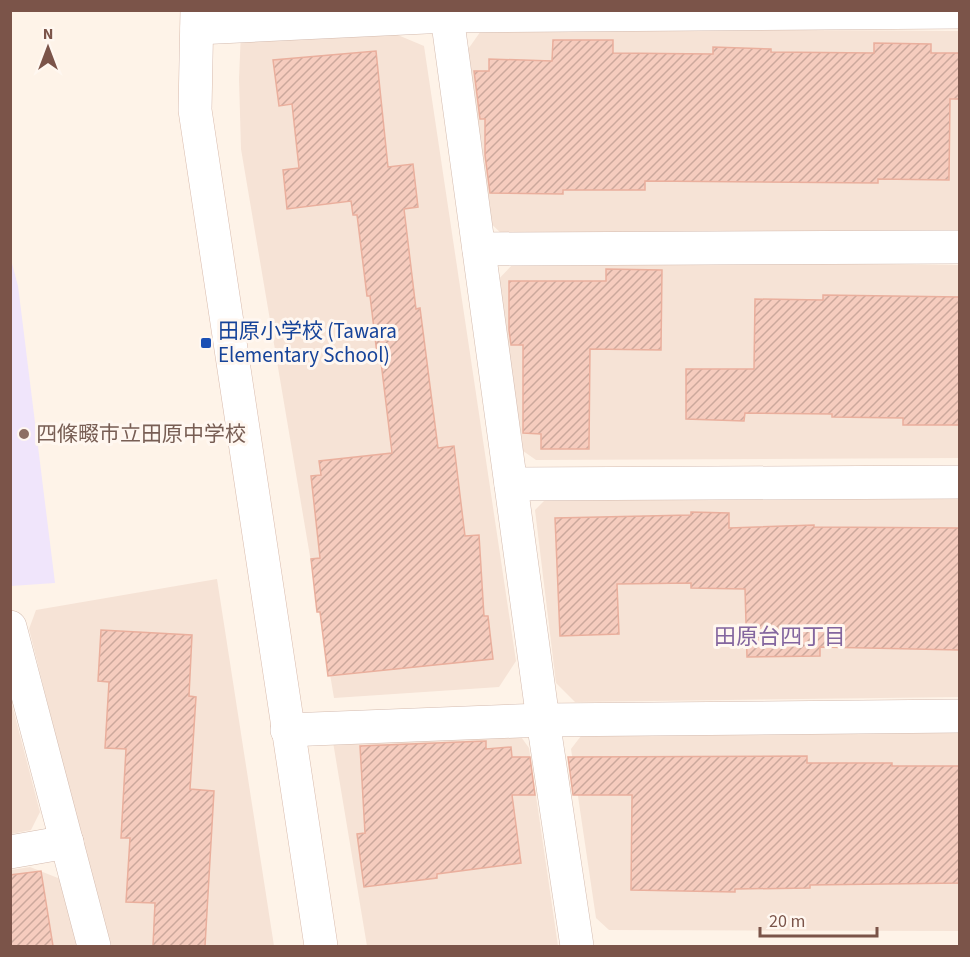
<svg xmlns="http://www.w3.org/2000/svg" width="970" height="957" viewBox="0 0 970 957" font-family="'Source Sans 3','Noto Sans JP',sans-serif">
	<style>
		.residential { fill: #f6e3d6 }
		.education { fill: #f0e5fb }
		.building { fill: url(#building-hatch); stroke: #eaaf9d; stroke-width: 1.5 }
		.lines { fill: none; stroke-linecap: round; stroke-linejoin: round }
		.street-casing { stroke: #d4bbaf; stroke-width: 34 }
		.secondary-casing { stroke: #d8baac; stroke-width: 34 }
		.street { stroke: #fff; stroke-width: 33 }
		.secondary { stroke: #fff; stroke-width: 33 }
		.transit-dot { fill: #1a4fb4; stroke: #fff7f0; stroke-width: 2 }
		.education-dot { fill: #8d6e63; stroke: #fff7f0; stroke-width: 2 }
		.labels { text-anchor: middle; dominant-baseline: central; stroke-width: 6; stroke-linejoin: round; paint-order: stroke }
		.transit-label { font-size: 21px; fill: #164399; stroke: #fff7f0; text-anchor: start }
		.education-label { font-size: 21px; fill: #785e54; stroke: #fff7f0; text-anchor: start }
		.neighbourhood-label { font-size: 22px; fill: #83659e; stroke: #fff7f0 }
	</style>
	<defs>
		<pattern id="building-hatch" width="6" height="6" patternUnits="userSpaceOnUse" patternTransform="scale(1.5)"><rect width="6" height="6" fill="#f6ccbe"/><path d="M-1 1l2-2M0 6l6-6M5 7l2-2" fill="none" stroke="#cca89c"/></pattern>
	</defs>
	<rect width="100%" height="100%" fill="#fef3e8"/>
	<g class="residential">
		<polygon points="483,28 959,31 959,234 503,235 485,218 464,55"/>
		<polygon points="241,31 393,33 424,46 516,661 499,687 334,698 241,149 239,79"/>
		<polygon points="516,261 959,265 959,458 536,460 516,446 493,285"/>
		<polygon points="959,497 959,697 575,702 556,683 535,510 546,499"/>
		<polygon points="217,579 274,946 108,946 29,629 36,610"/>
		<polygon points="10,697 40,812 31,830 11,834"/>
		<polygon points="514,727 529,748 558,946 367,946 332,736"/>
		<polygon points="959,730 959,931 609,930 596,918 571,749 584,732"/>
		<polygon points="30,867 63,880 77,946 11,946 11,870"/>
	</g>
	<polygon class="education" points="10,256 18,286 55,583 11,586"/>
	<g class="building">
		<polygon points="553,40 613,40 613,53 713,54 713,47 771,49 771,52 874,53 874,43 931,44 931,53 960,53 960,99 950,99 949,180 878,179 878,183 645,181 645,190 563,190 563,194 490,193 485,155 485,119 480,119 474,71 489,71 489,59 552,61"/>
		<polygon points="376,51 388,167 413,164 418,207 404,209 416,309 420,308 438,448 454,446 465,536 479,535 484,616 488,616 493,659 328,676 320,612 317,612 311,559 320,558 311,476 321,475 319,461 392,453 381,362 378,362 370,296 367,296 357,215 353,215 351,201 287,209 283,170 299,168 292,104 279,106 273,60"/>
		<polygon points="606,269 662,270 661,350 590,349 589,449 541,449 541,434 523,433 523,345 511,345 509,330 509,281 606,281"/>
		<polygon points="823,295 960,297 960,425 903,425 903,418 832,417 832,414 745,413 744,421 686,419 686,369 754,369 755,299 823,300"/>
		<polygon points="691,512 729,513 729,528 814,525 814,527 960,528 960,650 820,647 820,656 747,657 745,589 691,588 691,583 617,584 619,634 560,636 555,518 691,515"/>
		<polygon points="101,630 192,635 189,696 196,697 190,789 214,791 205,946 153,946 155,903 126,902 130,838 121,838 126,749 105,748 109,682 98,681"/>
		<polygon points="486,741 486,749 511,747 512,757 530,757 535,795 512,795 521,863 437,874 437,878 364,887 357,834 365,833 360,746"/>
		<polygon points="807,756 807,763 892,763 892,766 960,766 960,883 810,885 810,888 735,889 735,892 631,890 632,795 573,795 568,757"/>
		<polygon points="41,871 53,946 10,946 10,875"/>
	</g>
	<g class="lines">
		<g class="street-casing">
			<g id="street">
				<polyline points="447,16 543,720 577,946"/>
				<polyline points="197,28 447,16 960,12"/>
				<polyline points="479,249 960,247"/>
				<polyline points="511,484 960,482"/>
				<polyline points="10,627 94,946"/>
				<polyline points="287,730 543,720 960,716"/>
				<polyline points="10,852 67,842"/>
			</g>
		</g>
		<g class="secondary-casing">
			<polyline id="secondary" points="197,10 195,110 321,946"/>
		</g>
		<use href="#street" class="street"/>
		<use href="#secondary" class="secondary"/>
	</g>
	<rect class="transit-dot" x="200" y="337" width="12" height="12" rx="3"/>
	<circle class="education-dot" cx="24" cy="434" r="6"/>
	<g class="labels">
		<g class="transit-label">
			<text x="218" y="331">田原小学校 (Tawara<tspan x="218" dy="24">Elementary School)</tspan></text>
		</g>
		<g class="education-label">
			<text x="36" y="434">四條畷市立田原中学校</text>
		</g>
		<g class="neighbourhood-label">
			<text x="780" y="637">田原台四丁目</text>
		</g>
	</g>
	<rect width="970" height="957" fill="none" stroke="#7b5449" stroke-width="24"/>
	<g transform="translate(48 48)" stroke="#fff7f0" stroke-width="4.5" paint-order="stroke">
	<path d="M0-4.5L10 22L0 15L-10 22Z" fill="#7b5449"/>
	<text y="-9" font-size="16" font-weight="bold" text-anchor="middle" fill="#7b5449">N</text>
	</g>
	<path d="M760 927v9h117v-9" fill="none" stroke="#7b5449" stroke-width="3"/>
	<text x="769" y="927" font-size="18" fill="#7b5449" stroke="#fff7f0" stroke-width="4.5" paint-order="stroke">20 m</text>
</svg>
